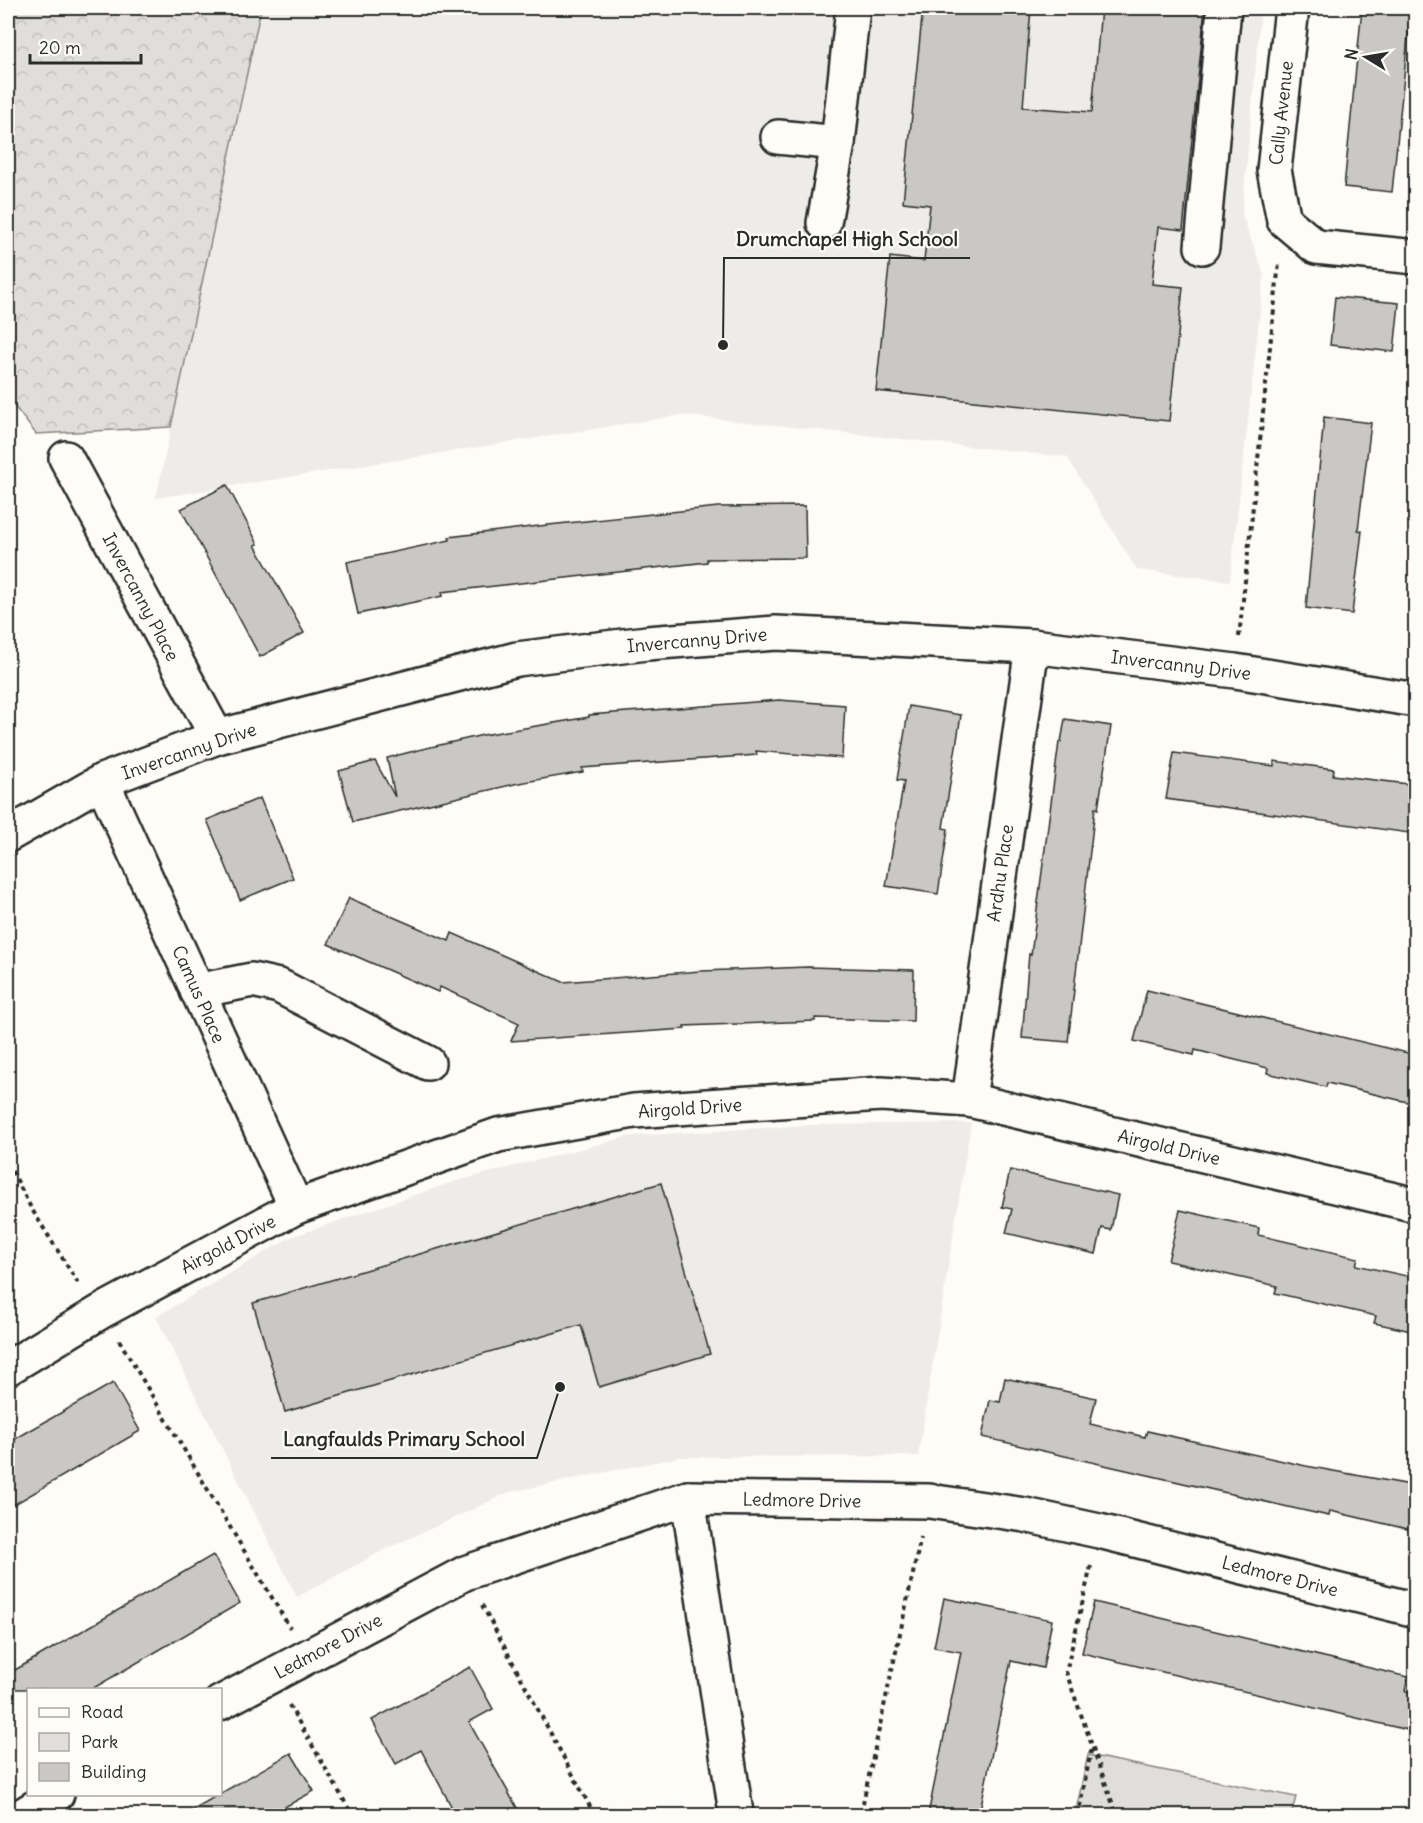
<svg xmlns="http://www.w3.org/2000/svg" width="1423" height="1823" viewBox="0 0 1423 1823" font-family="Delius,sans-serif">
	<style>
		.built { fill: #edece8 }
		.grass { fill: url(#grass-dots); stroke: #858482; stroke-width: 1.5 }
		.forest { fill: url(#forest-crowns); stroke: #858482; stroke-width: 1.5 }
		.green { fill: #dfdeda; stroke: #858482; stroke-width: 1.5 }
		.building { fill: #c9c8c4; stroke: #2b2b2b; stroke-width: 1.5 }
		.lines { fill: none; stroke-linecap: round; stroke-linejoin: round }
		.minor-casing { stroke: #2b2b2b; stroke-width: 38 }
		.path { stroke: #2b2b2b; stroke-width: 4; stroke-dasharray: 4.5 4.5; stroke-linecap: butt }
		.minor { stroke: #fdfcf7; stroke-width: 33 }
		.labels { text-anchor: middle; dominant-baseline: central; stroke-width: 4.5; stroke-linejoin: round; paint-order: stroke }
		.street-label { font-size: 18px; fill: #2b2b2b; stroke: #fdfcf7 }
		.leader { fill: none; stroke: #2b2b2b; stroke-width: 2 }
		.callout-dot { fill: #2b2b2b; stroke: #fdfcf7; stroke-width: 2 }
		.callout-label { font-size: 20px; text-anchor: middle; font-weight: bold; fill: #2b2b2b; stroke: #fdfcf7; stroke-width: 4.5; stroke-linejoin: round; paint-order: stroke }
	</style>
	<defs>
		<pattern id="grass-dots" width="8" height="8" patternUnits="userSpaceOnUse" patternTransform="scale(1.5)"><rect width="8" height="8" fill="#dfdeda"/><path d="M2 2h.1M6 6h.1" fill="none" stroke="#c0bfbb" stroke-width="1.8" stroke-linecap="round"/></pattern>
		<pattern id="forest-crowns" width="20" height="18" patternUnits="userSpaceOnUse" patternTransform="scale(1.5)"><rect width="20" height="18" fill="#dfdeda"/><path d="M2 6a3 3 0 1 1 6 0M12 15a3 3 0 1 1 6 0" fill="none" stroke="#c0bfbb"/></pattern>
	</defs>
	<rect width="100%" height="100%" fill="#fdfcf7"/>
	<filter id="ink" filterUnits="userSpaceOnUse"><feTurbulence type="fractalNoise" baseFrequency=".0167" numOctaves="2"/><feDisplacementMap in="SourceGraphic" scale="12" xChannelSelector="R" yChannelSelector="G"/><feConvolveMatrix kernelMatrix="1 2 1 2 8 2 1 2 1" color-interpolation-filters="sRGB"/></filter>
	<g filter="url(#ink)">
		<g class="built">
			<polygon points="261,8 1261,8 1242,215 1264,275 1230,581 1137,570 1067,457 682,415 156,498"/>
			<polygon points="971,1123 918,1456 679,1457 510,1492 380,1552 297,1597 156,1317 291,1237 453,1182 631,1136 811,1125"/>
		</g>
		<polygon class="grass" points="1415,462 1415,517 1409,516"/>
		<polygon class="forest" points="8,8 261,8 171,427 36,434 8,398"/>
		<polygon class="green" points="1088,1755 1296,1797 1291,1815 1075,1815"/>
		<g class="building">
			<polygon points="923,8 1031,8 1023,107 1092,112 1101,8 1205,8 1183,230 1158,227 1152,284 1183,287 1169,421 876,391 890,257 924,261 930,205 903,202"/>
			<polygon points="1362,8 1411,8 1392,192 1344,187"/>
			<polygon points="1335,297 1399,303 1394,352 1330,345"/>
			<polygon points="1324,417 1371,423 1358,530 1362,531 1352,614 1306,608"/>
			<polygon points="227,485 258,544 255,545 304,633 260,657 181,509"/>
			<polygon points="805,506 806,558 707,559 707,562 442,592 443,596 358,614 347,562 450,540 449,537 539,526 718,507"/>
			<polygon points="779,700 845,705 842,758 756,751 757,755 582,768 583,772 519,783 353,822 339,771 375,761 395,797 387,758 418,750 483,735 589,717 589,715"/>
			<polygon points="909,706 961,715 943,828 948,829 938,894 886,886 904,781 897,780"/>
			<polygon points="1065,719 1111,726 1098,809 1095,808 1068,1042 1022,1038 1029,954 1031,955 1059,742 1061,742"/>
			<polygon points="1174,753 1274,766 1274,761 1334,769 1333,775 1416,785 1416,834 1166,799"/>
			<polygon points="260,798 293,878 240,900 207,820"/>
			<polygon points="349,898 449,941 452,933 563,982 701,971 808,967 914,970 913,1021 815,1018 815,1021 684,1026 685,1029 511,1041 519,1023 440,987 438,992 328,944"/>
			<polygon points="1147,990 1416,1055 1416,1104 1327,1083 1326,1087 1267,1073 1268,1068 1195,1050 1194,1055 1134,1041"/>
			<polygon points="1010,1170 1118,1195 1111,1230 1102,1228 1096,1254 1006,1233 1012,1209 1002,1207"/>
			<polygon points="661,1183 710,1354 599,1387 581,1325 285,1412 253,1303"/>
			<polygon points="1180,1210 1259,1228 1258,1235 1358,1258 1356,1265 1416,1278 1416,1332 1374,1323 1376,1316 1275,1293 1277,1286 1168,1261"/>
			<polygon points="1005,1378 1096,1398 1090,1424 1145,1437 1147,1431 1306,1466 1416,1486 1416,1531 1330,1511 1329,1516 1297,1509 982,1437 990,1400 1000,1402"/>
			<polygon points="113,1383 140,1431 8,1508 8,1443"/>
			<polygon points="213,1555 240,1603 92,1689 8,1689 8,1674"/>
			<polygon points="944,1598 1052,1620 1043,1668 1011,1661 979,1815 928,1815 961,1652 934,1647"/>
			<polygon points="1094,1602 1408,1677 1405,1691 1416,1693 1416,1732 1082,1653"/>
			<polygon points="470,1667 493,1709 469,1722 521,1815 456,1815 421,1750 396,1764 372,1720"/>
			<polygon points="291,1753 314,1791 270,1815 183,1815"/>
		</g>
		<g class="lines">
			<g class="minor-casing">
				<g id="minor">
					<polyline points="1292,8 1274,170 1284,220 1316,247 1416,257"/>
					<polyline points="778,137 838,143"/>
					<polyline points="824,223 838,143 853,8"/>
					<polyline points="1202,247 1224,8"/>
					<polyline points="66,458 217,737"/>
					<polyline points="102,781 296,1207"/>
					<polyline points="8,835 102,781 217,737 517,659 647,643 776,633 1032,646 1235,671 1416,700"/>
					<polyline points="197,991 252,980 279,986 428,1063"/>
					<polyline points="969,1100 1032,646"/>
					<polyline points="8,1368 102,1311 296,1207 498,1135 634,1111 881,1094 969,1100 1416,1205"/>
					<polyline points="688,1498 736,1813"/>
					<polyline points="220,1703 465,1573 688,1498 929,1501 1025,1515 1099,1531 1416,1610"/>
					<polyline points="21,1816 57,1794"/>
				</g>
			</g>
			<g class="path">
				<polyline points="1239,637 1279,263"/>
				<polyline points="8,1163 31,1208 78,1283"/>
				<polyline points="119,1340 290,1628"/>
				<polyline points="1091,1566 1066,1672 1117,1816"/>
				<polyline points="482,1605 595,1816"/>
				<polyline points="289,1705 353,1816"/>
				<polyline points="834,1816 861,1812 921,1537"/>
				<polyline points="1078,1816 1092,1746"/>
			</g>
			<use href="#minor" class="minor"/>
		</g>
	</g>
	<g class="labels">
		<g class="street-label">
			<text transform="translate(1281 113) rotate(-84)">Cally Avenue</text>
			<text transform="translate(141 597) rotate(62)">Invercanny Place</text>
			<text transform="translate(697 640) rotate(-5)">Invercanny Drive</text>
			<text transform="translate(1181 665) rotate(7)">Invercanny Drive</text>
			<text transform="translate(189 751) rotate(-19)">Invercanny Drive</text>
			<text transform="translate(1000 873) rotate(-82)">Ardhu Place</text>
			<text transform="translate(199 994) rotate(66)">Camus Place</text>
			<text transform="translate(690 1108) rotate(-4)">Airgold Drive</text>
			<text transform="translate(1169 1147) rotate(13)">Airgold Drive</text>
			<text transform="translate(228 1244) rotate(-28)">Airgold Drive</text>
			<text transform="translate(802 1500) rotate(1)">Ledmore Drive</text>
			<text transform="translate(1280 1576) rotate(14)">Ledmore Drive</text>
			<text transform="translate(328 1646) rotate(-28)">Ledmore Drive</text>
		</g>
	</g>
	<path class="leader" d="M723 345L724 258H970M560 1387L537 1458H271"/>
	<g class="callout-dot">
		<circle cx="723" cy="345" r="6"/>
		<circle cx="560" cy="1387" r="6"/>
	</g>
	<g class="callout-label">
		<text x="847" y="246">Drumchapel High School</text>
		<text x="404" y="1446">Langfaulds Primary School</text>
	</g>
	<rect width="1423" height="1823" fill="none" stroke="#fdfcf7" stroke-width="30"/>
	<rect x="15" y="15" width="1393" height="1793" fill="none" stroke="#2b2b2b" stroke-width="2" filter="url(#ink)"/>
	<rect x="27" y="1688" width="195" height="108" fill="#fdfcf7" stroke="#a9a8a5" stroke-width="1.5"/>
	<rect x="39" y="1708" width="30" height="9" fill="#fdfcf7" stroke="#a9a8a5" stroke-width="1.5"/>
	<text x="81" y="1718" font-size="18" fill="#2b2b2b">Road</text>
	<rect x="39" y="1733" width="30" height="18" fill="#dfdeda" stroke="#a9a8a5" stroke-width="1.5"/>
	<text x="81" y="1748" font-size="18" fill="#2b2b2b">Park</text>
	<rect x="39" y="1763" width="30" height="18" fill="#c9c8c4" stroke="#a9a8a5" stroke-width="1.5"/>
	<text x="81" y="1778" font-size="18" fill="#2b2b2b">Building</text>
	<g transform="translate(1366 57) rotate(281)" stroke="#fdfcf7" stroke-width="4.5" paint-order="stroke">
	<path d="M0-4.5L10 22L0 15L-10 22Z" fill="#2b2b2b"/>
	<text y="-9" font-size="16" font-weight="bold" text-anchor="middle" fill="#2b2b2b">N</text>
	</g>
	<path d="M30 54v9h111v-9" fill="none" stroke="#2b2b2b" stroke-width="3"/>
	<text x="39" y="54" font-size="18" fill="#2b2b2b" stroke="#fdfcf7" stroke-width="4.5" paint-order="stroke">20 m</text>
</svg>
